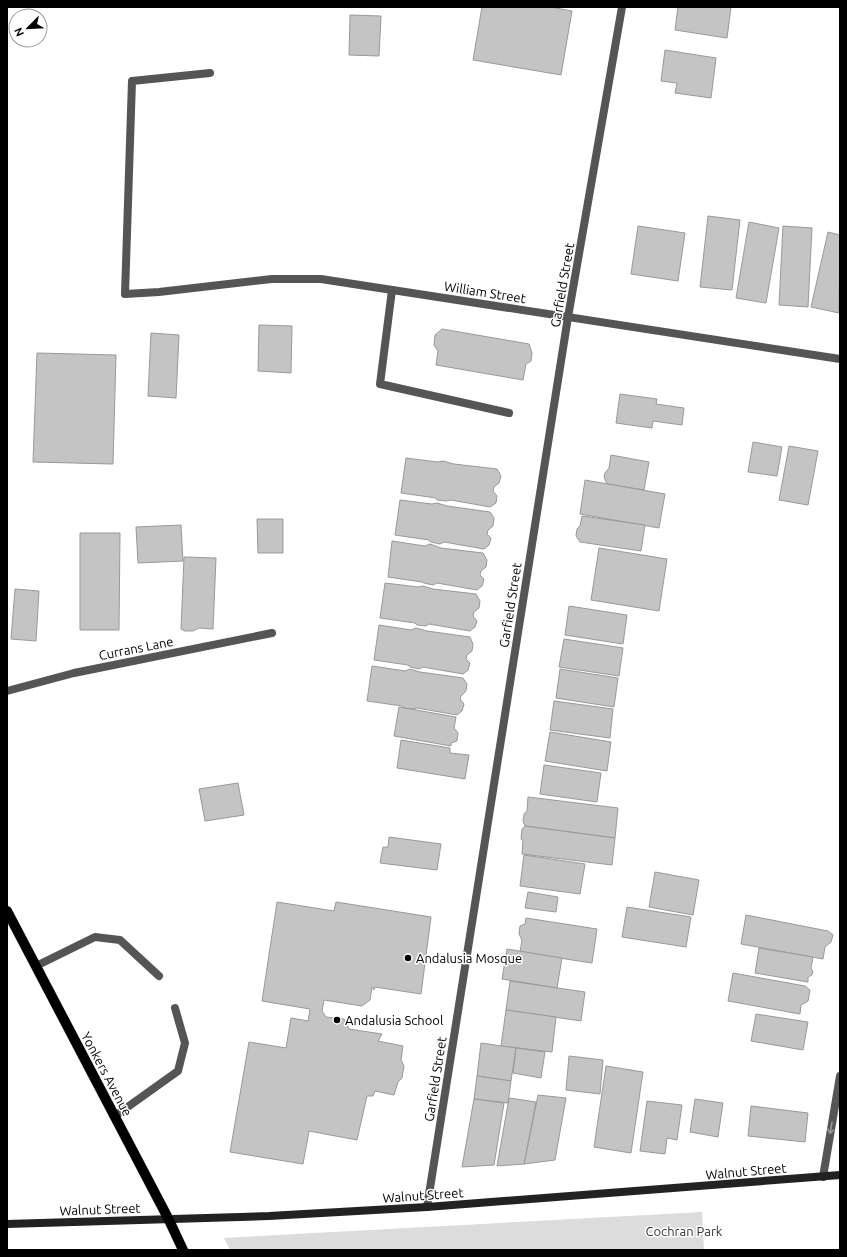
<svg xmlns="http://www.w3.org/2000/svg" width="847" height="1257" viewBox="0 0 847 1257" font-family="Ubuntu,sans-serif">
	<style>
		.green { fill: #dcdcdc }
		.building { fill: #c4c4c4; stroke: #999 }
		.lines { fill: none; stroke-linecap: round; stroke-linejoin: round }
		.primary-casing { stroke: #dbdbdb; stroke-width: 11 }
		.lane { stroke: #555; stroke-width: 8 }
		.street { stroke: #555; stroke-width: 8 }
		.secondary { stroke: #222; stroke-width: 8 }
		.primary { stroke: #000; stroke-width: 10 }
		.oneway { stroke: #999 }
		.poi-dot { fill: #000; stroke: #fff; stroke-width: 1.5 }
		.labels { text-anchor: middle; dominant-baseline: central; stroke-width: 3; stroke-linejoin: round; paint-order: stroke }
		.street-label { font-size: 13px; fill: #000; stroke: #fff }
		.poi-label { font-size: 13px; fill: #000; stroke: #fff; text-anchor: start }
		.park-label { font-size: 13px; fill: #333; stroke: #fff }
	</style>
	<rect width="100%" height="100%" fill="#fff"/>
	<polygon class="green" points="702,1212 704,1250 230,1250 224,1238"/>
	<g class="building">
		<polygon points="482,7 550,7 572,11 561,75 473,60"/>
		<polygon points="678,7 731,7 727,38 675,30"/>
		<polygon points="350,15 381,16 379,56 349,55"/>
		<polygon points="665,50 716,58 711,98 675,93 677,83 661,81"/>
		<polygon points="708,216 740,220 732,290 700,287"/>
		<polygon points="749,222 779,228 766,303 736,298"/>
		<polygon points="638,226 685,233 678,281 631,274"/>
		<polygon points="783,226 812,228 808,307 779,305"/>
		<polygon points="828,232 840,235 839,313 811,307"/>
		<polygon points="259,325 292,326 291,373 258,371"/>
		<polygon points="442,329 529,344 532,353 531,361 526,364 523,380 436,365 438,351 434,345 435,335"/>
		<polygon points="151,333 179,335 176,398 148,396"/>
		<polygon points="37,353 116,355 113,464 33,462"/>
		<polygon points="620,394 657,399 656,404 684,408 682,425 653,421 652,428 616,423"/>
		<polygon points="753,442 782,447 777,476 748,472"/>
		<polygon points="789,446 818,451 808,505 779,500"/>
		<polygon points="611,455 649,462 644,490 607,484 604,477 605,473 609,468"/>
		<polygon points="406,458 438,462 443,461 454,464 497,469 501,476 499,483 494,487 493,491 497,496 496,503 490,507 451,500 447,501 437,500 436,498 401,493"/>
		<polygon points="585,480 665,494 659,528 580,514"/>
		<polygon points="400,500 432,504 437,503 447,506 490,512 494,518 493,526 488,530 487,534 491,538 489,545 484,549 444,542 440,544 431,542 429,540 395,535"/>
		<polygon points="582,516 645,525 641,551 580,542 576,536 577,529 580,526"/>
		<polygon points="257,519 283,519 283,553 258,553"/>
		<polygon points="181,525 183,561 138,563 136,527"/>
		<polygon points="80,533 120,533 119,630 80,630"/>
		<polygon points="392,541 425,546 430,544 441,548 483,553 487,560 486,567 481,571 480,575 484,579 482,586 477,590 437,583 433,585 424,583 422,582 388,577"/>
		<polygon points="599,548 667,559 659,611 591,600"/>
		<polygon points="184,557 216,558 213,629 199,628 193,631 185,631 181,629"/>
		<polygon points="385,583 418,587 423,586 433,589 476,594 480,601 479,608 474,612 473,616 477,621 475,627 470,631 429,624 426,626 417,625 415,623 380,618"/>
		<polygon points="15,589 39,591 36,641 11,639"/>
		<polygon points="569,606 627,615 623,644 565,635"/>
		<polygon points="379,625 411,630 416,628 427,631 470,637 473,644 472,651 467,655 466,659 470,663 468,670 463,674 423,667 419,669 410,667 408,665 374,660"/>
		<polygon points="564,639 623,648 619,676 559,667"/>
		<polygon points="372,666 405,671 410,669 420,672 463,678 467,684 466,691 461,696 460,699 464,704 462,711 457,715 417,708 413,709 404,708 402,706 367,701"/>
		<polygon points="560,669 618,678 614,707 556,698"/>
		<polygon points="554,701 613,709 610,738 550,730"/>
		<polygon points="399,707 456,717 454,728 458,733 457,741 451,743 451,746 394,736"/>
		<polygon points="550,732 611,742 607,771 545,761"/>
		<polygon points="401,740 450,748 450,753 469,755 465,779 397,768"/>
		<polygon points="544,765 601,773 597,802 540,794"/>
		<polygon points="238,783 244,815 205,821 199,789"/>
		<polygon points="528,797 618,808 615,838 525,826 523,821 524,814 527,811"/>
		<polygon points="525,826 615,838 612,865 522,854 523,841 521,839 522,829"/>
		<polygon points="389,837 441,844 437,870 380,863 383,847 388,847"/>
		<polygon points="524,855 585,864 580,894 520,886"/>
		<polygon points="655,872 699,880 693,915 649,907"/>
		<polygon points="528,892 558,897 556,912 525,908"/>
		<polygon points="277,902 334,911 336,902 431,917 421,994 375,987 374,990 372,987 370,1000 362,1006 324,1000 322,1011 326,1017 344,1019 349,1029 382,1034 378,1041 403,1046 401,1060 404,1066 402,1078 398,1082 394,1095 375,1091 373,1096 367,1096 357,1140 309,1131 303,1164 230,1152 249,1042 286,1048 291,1018 308,1021 310,1009 262,1001"/>
		<polygon points="627,907 691,917 686,947 622,937"/>
		<polygon points="746,915 828,931 833,935 831,942 825,947 823,959 741,944"/>
		<polygon points="526,918 597,929 592,963 520,952 522,940 519,934 520,926 525,924"/>
		<polygon points="759,948 813,957 811,968 813,972 812,975 808,977 808,982 755,973"/>
		<polygon points="507,949 562,958 557,988 502,979"/>
		<polygon points="733,973 805,986 810,990 808,1001 801,1005 800,1014 728,1001"/>
		<polygon points="510,981 585,992 581,1021 506,1010"/>
		<polygon points="506,1010 556,1017 552,1052 501,1046"/>
		<polygon points="756,1014 808,1022 803,1050 751,1041"/>
		<polygon points="481,1043 516,1048 511,1081 477,1076"/>
		<polygon points="516,1048 545,1052 541,1078 513,1073"/>
		<polygon points="569,1056 603,1060 600,1094 566,1090"/>
		<polygon points="606,1066 643,1072 631,1153 594,1147"/>
		<polygon points="477,1076 511,1081 508,1103 474,1099"/>
		<polygon points="538,1095 566,1098 555,1160 524,1164"/>
		<polygon points="509,1098 536,1102 524,1164 497,1166"/>
		<polygon points="474,1099 504,1103 494,1165 462,1167"/>
		<polygon points="695,1099 723,1103 718,1137 690,1132"/>
		<polygon points="647,1101 682,1105 677,1140 667,1138 665,1154 640,1151"/>
		<polygon points="751,1106 808,1113 805,1142 748,1136"/>
	</g>
	<g class="lines">
		<g class="primary-casing">
			<polyline id="primary" points="7,911 168,1218 183,1250"/>
		</g>
		<g class="lane">
			<polyline points="392,290 380,384 509,413"/>
			<polyline points="125,294 132,81 210,73"/>
			<polyline points="36,966 95,937 120,940 159,976"/>
			<polyline points="115,1116 178,1071 185,1043 175,1008"/>
		</g>
		<g class="street">
			<polyline points="125,294 159,292 272,279 321,279 840,359"/>
			<polyline points="7,691 74,673 272,633"/>
			<polyline points="823,1177 840,1076"/>
			<polyline points="427,1207 568,317 622,7"/>
		</g>
		<polyline class="secondary" points="7,1224 269,1216 427,1207 840,1175"/>
		<use href="#primary" class="primary"/>
	</g>
	<defs><path id="oneway-shaft" d="M-6 0H5M1.5-3L5.5 0L1.5 3" fill="none" stroke-width="1.6" stroke-linecap="round" stroke-linejoin="round"/></defs>
	<use class="oneway" href="#oneway-shaft" transform="translate(831 1128) rotate(100)"/>
	<g class="poi-dot">
		<circle cx="408" cy="958" r="4"/>
		<circle cx="337" cy="1020" r="4"/>
	</g>
	<g class="labels">
		<g class="street-label">
			<text transform="translate(562 285) rotate(-80)">Garfield Street</text>
			<text transform="translate(485 292) rotate(9)">William Street</text>
			<text transform="translate(510 605) rotate(-81)">Garfield Street</text>
			<text transform="translate(136 648) rotate(-11)">Currans Lane</text>
			<text transform="translate(107 1074) rotate(62)">Yonkers Avenue</text>
			<text transform="translate(435 1079) rotate(-81)">Garfield Street</text>
			<text transform="translate(746 1171) rotate(-5)">Walnut Street</text>
			<text transform="translate(423 1195) rotate(-4)">Walnut Street</text>
			<text transform="translate(100 1209) rotate(-2)">Walnut Street</text>
		</g>
		<g class="poi-label">
			<text x="416" y="958">Andalusia Mosque</text>
			<text x="345" y="1020">Andalusia School</text>
		</g>
		<g class="park-label">
			<text x="684" y="1231">Cochran Park</text>
		</g>
	</g>
	<rect width="847" height="1257" fill="none" stroke="#000000" stroke-width="16"/>
	<g transform="translate(28 28) rotate(246)"><circle r="19" fill="#ffffff" stroke="#999999"/>
	<path d="M0-3L7 15L0 10L-7 15Z" fill="#000000"/>
	<text y="-6" font-size="11" font-weight="bold" text-anchor="middle" fill="#000000">N</text>
	</g>
</svg>
